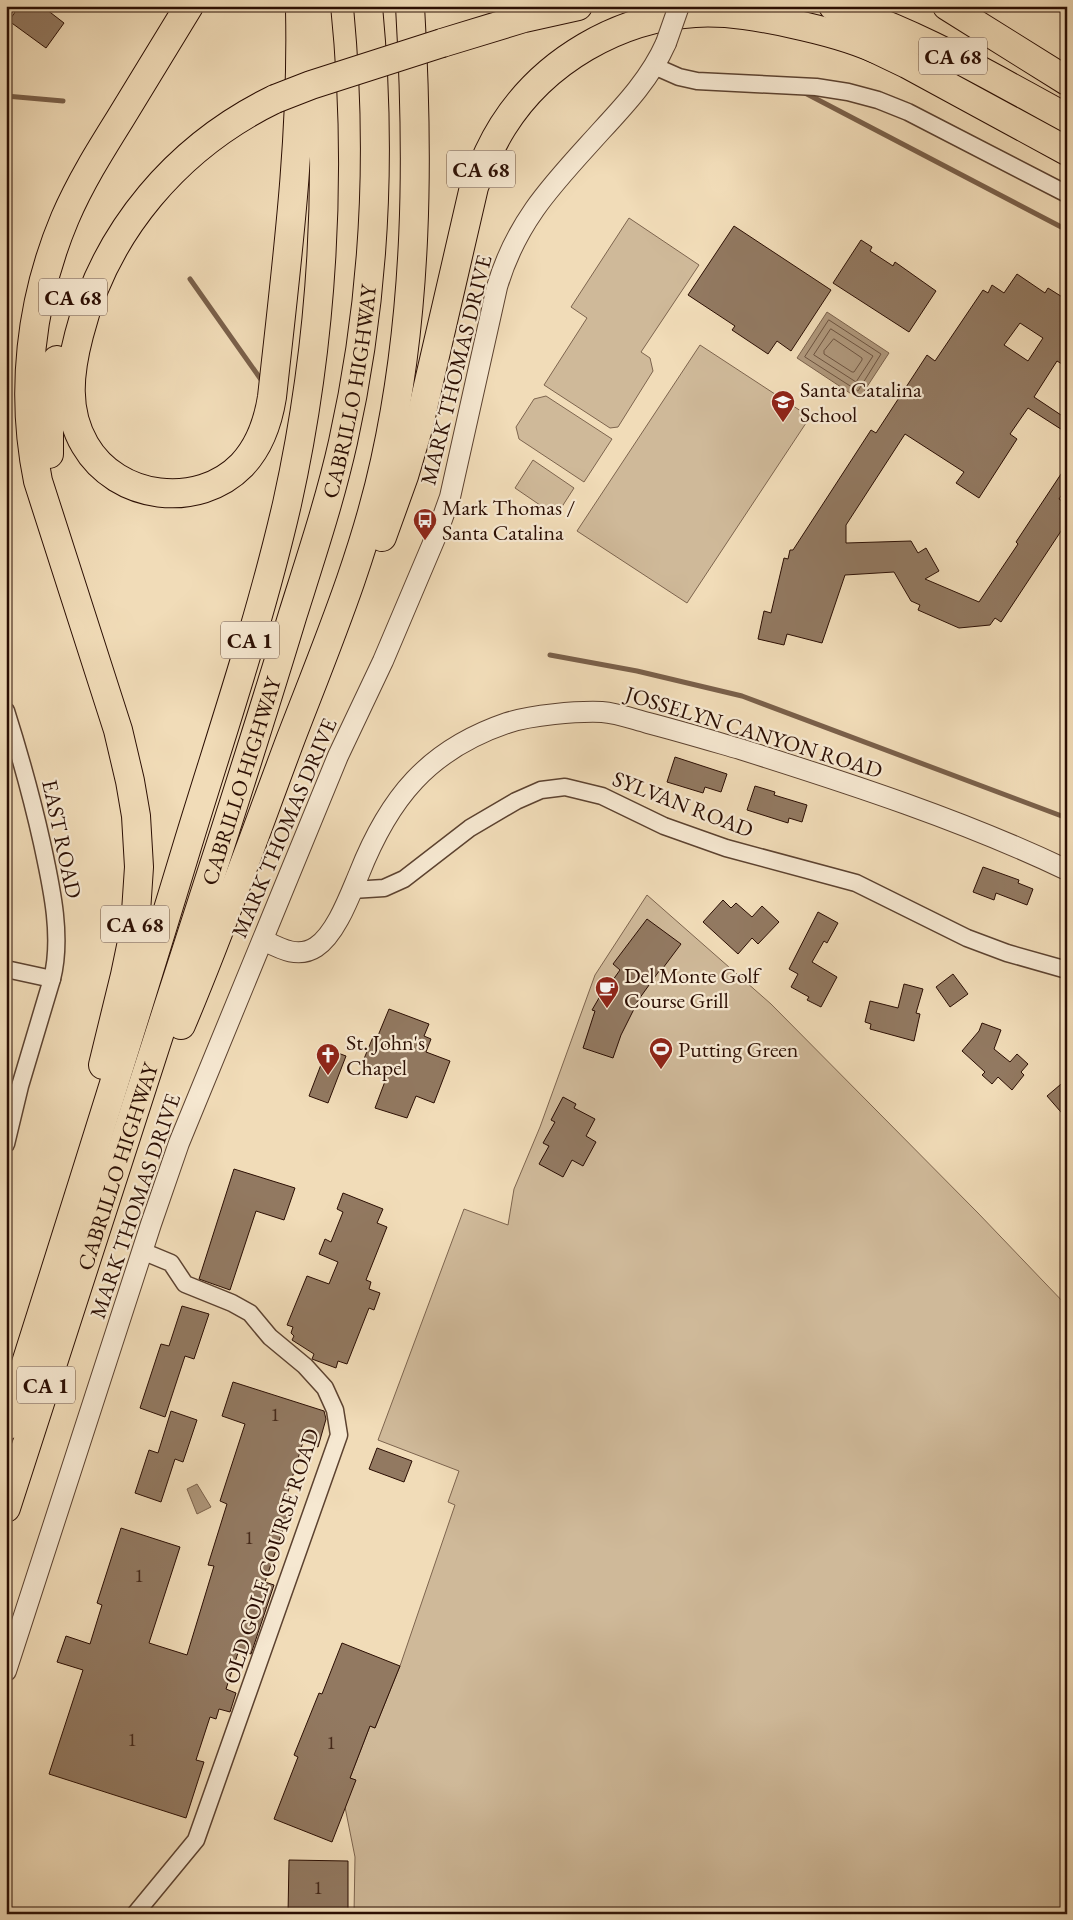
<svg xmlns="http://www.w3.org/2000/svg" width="1073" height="1920" viewBox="0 0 1073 1920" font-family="'EB Garamond',serif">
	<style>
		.green { fill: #cfb999; stroke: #7d644e }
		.water { fill: #ae967a; stroke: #7a604a }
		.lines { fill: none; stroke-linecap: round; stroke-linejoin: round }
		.shore { stroke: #6c523e; stroke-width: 1 }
		.stream { stroke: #7a604a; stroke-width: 5 }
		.building { fill: #927961; stroke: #2b0e03; fill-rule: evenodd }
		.minor-casing { stroke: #5c4230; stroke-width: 19 }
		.tertiary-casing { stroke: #5c4230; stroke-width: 22 }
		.motorway-casing { stroke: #2b0e03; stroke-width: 30 }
		.minor { stroke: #f6e8d1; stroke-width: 16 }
		.tertiary { stroke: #f6e8d1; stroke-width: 20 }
		.motorway { stroke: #f1dcb8; stroke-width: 28 }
		.tertiary-bridge-casing { stroke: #5c4230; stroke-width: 22; stroke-linecap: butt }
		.motorway-bridge-casing { stroke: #2b0e03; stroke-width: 30; stroke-linecap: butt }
		.tertiary-bridge { stroke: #f6e8d1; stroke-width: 20 }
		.motorway-bridge { stroke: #f1dcb8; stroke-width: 28 }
		.labels { text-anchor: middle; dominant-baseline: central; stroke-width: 4.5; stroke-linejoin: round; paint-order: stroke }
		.number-label { font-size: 20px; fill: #45291a }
		.shield { fill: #f6e8d1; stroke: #684f41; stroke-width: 1 }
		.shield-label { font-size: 21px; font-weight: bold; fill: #2b0e03 }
		.street-label { font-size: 22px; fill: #2b0e03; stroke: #f6e8d1 }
		.poi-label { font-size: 22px; fill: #2b0e03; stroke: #f6e8d1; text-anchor: start }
	</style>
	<rect width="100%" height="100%" fill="#f1dcb8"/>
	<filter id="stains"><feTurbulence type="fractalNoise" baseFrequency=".004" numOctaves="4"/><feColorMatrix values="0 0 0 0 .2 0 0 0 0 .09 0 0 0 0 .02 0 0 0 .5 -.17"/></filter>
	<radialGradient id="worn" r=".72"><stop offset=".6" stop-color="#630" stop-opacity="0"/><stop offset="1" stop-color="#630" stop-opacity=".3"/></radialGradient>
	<g class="green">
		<polygon points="629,218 699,265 641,352 650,358 653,371 618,427 610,428 544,385 587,318 571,307"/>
		<polygon points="700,345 810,417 687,603 577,531"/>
		<polygon points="546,396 612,439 584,482 519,439 516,427 534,399"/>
		<polygon points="533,460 574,488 556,516 515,488"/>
		<polygon points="647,895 771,1004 978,1213 1067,1306 1067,1914 354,1914 355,1857 345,1807 355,1780 350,1778 370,1726 375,1728 400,1666 455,1505 448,1502 459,1471 378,1440 464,1209 508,1225 514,1189 540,1127 595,975"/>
	</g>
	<g class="water">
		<polygon points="827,312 889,353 859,399 797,358"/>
		<polygon points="197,1484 211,1507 197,1514 187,1489"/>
	</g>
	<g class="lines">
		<g class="shore">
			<polygon points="829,320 881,354 858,391 805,357"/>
			<polygon points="831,329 873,356 856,382 814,355"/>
			<polygon points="834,339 862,358 862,360 854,372 852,372 824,354 824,351"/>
		</g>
		<g class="stream">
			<polyline points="805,93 1067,230"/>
			<polyline points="6,96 63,101"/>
			<polyline points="190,279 262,381"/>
			<polyline points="550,655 637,671 742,696 1067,818"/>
		</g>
	</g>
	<g class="building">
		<polygon points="19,6 42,6 64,23 46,48 9,21"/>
		<polygon points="734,226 831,290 791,351 777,341 768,354 732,330 735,326 688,295"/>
		<polygon points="861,240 872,247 870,251 893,266 895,262 936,291 909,332 833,283"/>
		<path d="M1017,274L1045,293L1048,288L1067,300V367L1057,361L1034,397L1067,419V433L1028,408L1010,434L1017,439L979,498L956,483L964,472L905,434L846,525V543L911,541L918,553L926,548L939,571L925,579L979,602L1018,544L1016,542L1067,465V487L1059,499L1067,504V522L1001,622L995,618L990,625L959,628L918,610L920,605L911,601L894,572L845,575L822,643L787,634L784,645L758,639L764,611L771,613L784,558L788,559L790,550H793L871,430L876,433L927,355L935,361L983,290L988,293L992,285L1004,293ZM1020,323L1043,338L1028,361L1004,345Z"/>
		<polygon points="675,757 727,774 721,792 705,787 703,793 667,782"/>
		<polygon points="755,786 775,792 774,795 807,805 802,822 789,818 788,823 747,810"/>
		<polygon points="983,867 1019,880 1018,883 1033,889 1027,905 996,893 994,900 973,892"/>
		<polygon points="723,900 731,908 736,903 752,917 762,906 779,922 758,944 752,938 738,954 703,922"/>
		<polygon points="818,912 838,923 827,943 824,941 812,962 837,977 821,1007 807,1000 809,997 791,987 798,974 789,969"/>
		<polygon points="647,919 681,944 663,968 662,967 634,1006 635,1007 621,1035 613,1058 583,1048 595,1011 592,1010 603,991 605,991 620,970 613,964"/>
		<polygon points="953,974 968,994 950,1007 936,987"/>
		<polygon points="904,984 923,989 916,1013 920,1014 914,1041 870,1029 871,1024 865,1022 870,1001 898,1008"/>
		<polygon points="389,1009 429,1024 424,1036 431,1039 426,1052 450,1061 434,1103 416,1096 407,1118 375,1108 387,1076 361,1066 373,1037 377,1038"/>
		<polygon points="982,1023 1001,1030 994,1049 1010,1062 1017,1054 1028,1064 1021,1072 1024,1075 1012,1090 998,1077 992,1084 982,1075 985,1072 962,1051 979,1031"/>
		<polygon points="327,1049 346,1056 328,1103 309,1096"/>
		<polygon points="1067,1079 1067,1119 1047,1096"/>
		<polygon points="563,1097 576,1104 574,1108 595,1119 586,1136 596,1142 583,1166 572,1160 563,1177 539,1164 549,1146 543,1143 555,1122 551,1120"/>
		<polygon points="234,1169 295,1188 284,1220 256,1211 230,1290 199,1279"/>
		<polygon points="343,1193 383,1209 377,1223 387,1227 366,1280 371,1282 369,1289 380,1293 374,1310 369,1308 347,1364 338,1361 336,1368 312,1359 314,1354 292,1340 294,1336 291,1333 293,1327 287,1325 307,1276 329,1284 338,1262 319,1254 325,1239 331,1242 343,1212 337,1209"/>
		<polygon points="182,1306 209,1314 194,1359 185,1356 165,1417 140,1408 161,1344 169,1346"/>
		<polygon points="233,1382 324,1411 326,1419 318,1447 303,1442 283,1508 290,1509 265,1582 274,1585 251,1654 239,1650 226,1689 236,1693 230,1712 219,1709 216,1719 210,1717 196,1760 204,1762 186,1818 49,1774 83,1670 57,1662 66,1636 90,1644 102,1605 97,1603 121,1528 180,1547 149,1643 187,1655 214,1566 208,1565 227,1504 220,1501 245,1424 222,1416"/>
		<polygon points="171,1411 197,1420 183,1462 175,1459 161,1502 135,1493 149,1450 158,1453"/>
		<polygon points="377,1448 412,1461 404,1482 369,1469"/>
		<polygon points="342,1643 400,1666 375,1728 370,1726 350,1778 356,1780 332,1842 274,1819 298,1757 294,1755 319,1693 322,1694"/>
		<polygon points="289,1860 348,1861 348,1914 288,1914"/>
	</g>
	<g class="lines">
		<g class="minor-casing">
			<g id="minor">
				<polyline points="654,66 679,77 697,81 816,87 848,92 878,100 908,112 1067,194"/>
				<path d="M6,711C20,755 32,798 42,843C51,885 63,936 52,979L20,1086L6,1144"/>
				<polyline points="352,890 384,888 404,879 470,828 516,801 541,790 565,787 602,796 664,826 726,848 856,883 967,938 1007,953 1067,970"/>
				<polyline points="6,969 52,979"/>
				<polyline points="135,1914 196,1840 339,1435 335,1410 325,1388 305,1366 270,1337 250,1313 232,1303 185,1284 171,1263 142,1251"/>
			</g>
		</g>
		<g class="tertiary-casing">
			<g id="tertiary">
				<path d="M263,940C279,948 298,959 316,947C336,934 350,895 359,874C389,798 428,750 507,723C531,715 577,711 602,712C617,713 633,719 648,723C679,731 709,740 740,749C851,784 962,820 1067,870"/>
				<path d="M6,1671L151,1224L179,1143L338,756L383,661L436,536L450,497L497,287C517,219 555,182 601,131C626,104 651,77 666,43"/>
			</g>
		</g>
		<g class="motorway-casing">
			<g id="motorway">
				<path d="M833,6C916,31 991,77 1067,118"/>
				<polyline points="947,6 1067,81"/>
				<polyline points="859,41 907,64 1067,151"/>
				<polyline points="442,43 524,18 578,6"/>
				<path d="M275,99C178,146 105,231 79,335C69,373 65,411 85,445C117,500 198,510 242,465C260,446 268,422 272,397C286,269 303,139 300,10"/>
				<polyline points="49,454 49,418 57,360"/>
				<path d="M382,537L404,476L419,425L474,187C482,166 491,145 503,126C544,61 618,18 695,13C728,11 761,17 793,24C821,30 849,37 876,49"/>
				<path d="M181,1025C221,931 255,834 291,738C326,647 364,557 385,461C418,311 419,159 410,6"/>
				<path d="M103,1065L125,975L135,927L139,867L136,816L130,781L118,730L38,481C20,393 30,301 65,218C80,183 100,151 120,119C143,82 166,44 189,6"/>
				<path d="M6,1426C67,1234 128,1042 186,850C221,735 260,621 287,504C323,342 333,171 316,6"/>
				<path id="s1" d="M6,1508C79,1282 154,1057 225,831C248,759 271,687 293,614C311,557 330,500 343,442C375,299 382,152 368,6"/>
			</g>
		</g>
		<use href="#minor" class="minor"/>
		<use href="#tertiary" class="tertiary"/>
		<use href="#motorway" class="motorway"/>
		<g class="tertiary-bridge-casing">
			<polyline id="tertiary-bridge" points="666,43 679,6"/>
		</g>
		<g class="motorway-bridge-casing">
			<polyline id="motorway-bridge" points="275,99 311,85 442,43"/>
		</g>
		<use href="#tertiary-bridge" class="tertiary-bridge"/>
		<use href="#motorway-bridge" class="motorway-bridge"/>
	</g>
	<defs>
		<g id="school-pin" transform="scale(1.25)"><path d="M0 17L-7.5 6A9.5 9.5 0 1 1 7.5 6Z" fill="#8f2418" stroke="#f6e8d1"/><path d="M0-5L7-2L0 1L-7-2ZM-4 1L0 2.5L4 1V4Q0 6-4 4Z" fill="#fff"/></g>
		<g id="bus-pin" transform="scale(1.25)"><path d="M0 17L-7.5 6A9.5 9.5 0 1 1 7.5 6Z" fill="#8f2418" stroke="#f6e8d1"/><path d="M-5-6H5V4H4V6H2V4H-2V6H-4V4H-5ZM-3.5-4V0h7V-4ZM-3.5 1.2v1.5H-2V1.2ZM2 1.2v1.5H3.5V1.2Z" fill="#fff"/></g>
		<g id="cafe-pin" transform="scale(1.25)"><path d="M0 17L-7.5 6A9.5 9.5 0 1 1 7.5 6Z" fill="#8f2418" stroke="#f6e8d1"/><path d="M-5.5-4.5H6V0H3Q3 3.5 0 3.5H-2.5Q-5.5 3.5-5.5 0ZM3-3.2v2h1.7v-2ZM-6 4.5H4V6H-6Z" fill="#fff"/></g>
		<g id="stadium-pin" transform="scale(1.25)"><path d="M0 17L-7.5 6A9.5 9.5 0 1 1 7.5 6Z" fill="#8f2418" stroke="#f6e8d1"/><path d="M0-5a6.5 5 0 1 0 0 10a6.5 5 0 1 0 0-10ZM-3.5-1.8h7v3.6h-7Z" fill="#fff"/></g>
		<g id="church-pin" transform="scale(1.25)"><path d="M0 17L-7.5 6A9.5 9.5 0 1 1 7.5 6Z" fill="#8f2418" stroke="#f6e8d1"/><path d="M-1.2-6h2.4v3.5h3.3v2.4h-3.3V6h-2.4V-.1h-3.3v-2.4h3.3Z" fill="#fff"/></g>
	</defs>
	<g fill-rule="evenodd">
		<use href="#school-pin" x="783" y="402"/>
		<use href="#bus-pin" x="425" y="520"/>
		<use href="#cafe-pin" x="607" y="988"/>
		<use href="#stadium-pin" x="661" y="1049"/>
		<use href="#church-pin" x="328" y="1055"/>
	</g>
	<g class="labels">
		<g class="number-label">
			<text x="275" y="1414">1</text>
			<text x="249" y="1537">1</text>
			<text x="139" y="1575">1</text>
			<text x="132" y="1739">1</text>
			<text x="331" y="1742">1</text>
			<text x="318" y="1887">1</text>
		</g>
		<g class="shield">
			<rect x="919" y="37.5" width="68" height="37" rx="4"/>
			<rect x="447" y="150.5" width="68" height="37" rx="4"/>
			<rect x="39" y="278.5" width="68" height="37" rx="4"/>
			<rect x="221" y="621.5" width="58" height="37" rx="4"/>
			<rect x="101" y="905.5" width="68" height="37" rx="4"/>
			<rect x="17" y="1366.5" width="58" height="37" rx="4"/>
		</g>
		<g class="shield-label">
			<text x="953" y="56">CA 68</text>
			<text x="481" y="169">CA 68</text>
			<text x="73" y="297">CA 68</text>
			<text x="250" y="640">CA 1</text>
			<text x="135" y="924">CA 68</text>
			<text x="46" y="1385">CA 1</text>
		</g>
		<g class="street-label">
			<text transform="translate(456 370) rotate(-76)">MARK THOMAS DRIVE</text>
			<text stroke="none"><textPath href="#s1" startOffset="1169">CABRILLO HIGHWAY</textPath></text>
			<text transform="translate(754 732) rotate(17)">JOSSELYN CANYON ROAD</text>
			<text stroke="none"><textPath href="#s1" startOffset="764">CABRILLO HIGHWAY</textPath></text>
			<text transform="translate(683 804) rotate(21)">SYLVAN ROAD</text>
			<text transform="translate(284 828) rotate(-67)">MARK THOMAS DRIVE</text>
			<text transform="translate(62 839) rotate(78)">EAST ROAD</text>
			<text stroke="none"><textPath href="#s1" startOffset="359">CABRILLO HIGHWAY</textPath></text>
			<text transform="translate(135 1206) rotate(-71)">MARK THOMAS DRIVE</text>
			<text transform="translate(271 1556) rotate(-72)">OLD GOLF COURSE ROAD</text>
		</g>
		<g class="poi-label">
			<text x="800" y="389">Santa Catalina<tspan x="800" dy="25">School</tspan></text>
			<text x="442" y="507">Mark Thomas /<tspan x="442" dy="25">Santa Catalina</tspan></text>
			<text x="624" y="975">Del Monte Golf<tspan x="624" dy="25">Course Grill</tspan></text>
			<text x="346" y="1042">St. John's<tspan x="346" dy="25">Chapel</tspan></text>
			<text x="678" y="1049">Putting Green</text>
		</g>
	</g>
	<rect width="1073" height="1920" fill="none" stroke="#f1dcb8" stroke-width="25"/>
	<rect x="8" y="8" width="1058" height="1905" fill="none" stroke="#2b0e03" stroke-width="2.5"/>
	<rect x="12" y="12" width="1048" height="1895" fill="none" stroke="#2b0e03"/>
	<rect width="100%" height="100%" filter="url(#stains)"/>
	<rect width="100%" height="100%" fill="url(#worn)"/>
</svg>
